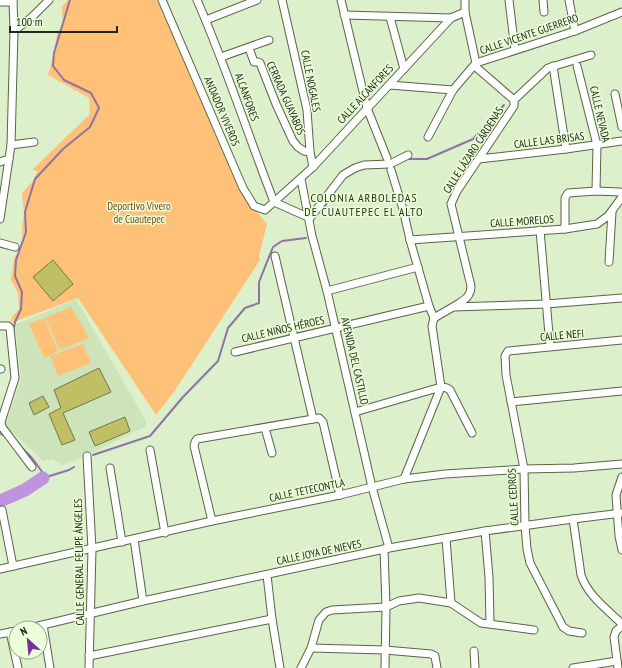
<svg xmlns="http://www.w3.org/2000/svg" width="622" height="668" viewBox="0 0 622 668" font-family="'PT Sans Narrow',sans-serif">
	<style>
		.built { fill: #cde3ba }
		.park { fill: #ffc177 }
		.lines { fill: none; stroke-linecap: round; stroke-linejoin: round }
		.stream { stroke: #8f73a4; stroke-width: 2 }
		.river { stroke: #be93df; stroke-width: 13 }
		.building { fill: #bfc064; stroke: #747553 }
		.minor-casing { stroke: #566547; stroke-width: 9 }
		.minor { stroke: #fff; stroke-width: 7 }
		.labels { text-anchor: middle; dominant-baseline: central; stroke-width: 3; stroke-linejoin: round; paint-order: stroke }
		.street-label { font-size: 11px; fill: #20271a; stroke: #ebfdd9 }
		.park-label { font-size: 11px; fill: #724a12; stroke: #ebfdd9 }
		.neighbourhood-label { font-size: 12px; letter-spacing: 1px; fill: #263417; stroke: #ebfdd9 }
	</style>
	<rect width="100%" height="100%" fill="#ddf0cc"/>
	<polygon class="built" points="76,299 146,421 146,426 92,453 62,465 53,459 43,461 5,425 21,379 15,325"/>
	<g class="park">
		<polygon points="68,0 158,0 250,203 267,224 259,256 260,260 174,392 156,415 78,298 11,323 12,317 19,309 18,293 11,280 14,258 23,245 22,227 24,213 22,193 34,180 37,171 32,170 90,114 89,98 48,75 54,53 57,34 63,23 62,7"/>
		<polygon points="71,307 89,338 60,350 45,318"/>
		<polygon points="44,318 58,351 44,358 29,324"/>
		<polygon points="83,344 91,363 58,376 50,356"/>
	</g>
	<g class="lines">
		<g class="stream">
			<polyline points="407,159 427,159 473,139 504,105"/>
			<polyline points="325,206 335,191"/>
			<polyline points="13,331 15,322 21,309 22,292 15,276 16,260 26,232 25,212 35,179 63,149 90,127 99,108 91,93 64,80 53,66 54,53 70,0"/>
			<polyline points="0,433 6,437"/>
			<polyline points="22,448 32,458 43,473 43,478 69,470 74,467"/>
			<polyline points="93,455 150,436 183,397 218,361 228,328 245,308 259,303 259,282 273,247 282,241 306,238"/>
		</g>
		<polyline class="river" points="0,501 25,490 43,478"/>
	</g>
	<g class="building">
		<polygon points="53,260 73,284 53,301 33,277"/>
		<polygon points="99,368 111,392 63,413 75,440 62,445 49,414 61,408 54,390"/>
		<polygon points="43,396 49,407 34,415 29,403"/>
		<polygon points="125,417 130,431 95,446 89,432"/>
	</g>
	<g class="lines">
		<g class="minor-casing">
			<g id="minor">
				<polyline points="162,0 243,188 254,206 265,210 313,167 451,18 465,12 465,0"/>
				<path d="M197,0C226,66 248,135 274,202"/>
				<polyline points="282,0 307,110 310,152 313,167"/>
				<polyline points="341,0 367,108 387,158"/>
				<polyline points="509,0 515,50"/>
				<polyline points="543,0 544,12"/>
				<polyline points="569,0 575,31"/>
				<polyline points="0,2 13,2"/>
				<polyline points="344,15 451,18"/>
				<polyline points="390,17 404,69"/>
				<polyline points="206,20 257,0"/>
				<polyline points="14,31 32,17 49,0"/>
				<polyline points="249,48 254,62 258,62 260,63 276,104 293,141 298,147 304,151 310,152"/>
				<polyline points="221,57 269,40"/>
				<polyline points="553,66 566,149"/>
				<polyline points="577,66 597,145 596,191"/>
				<polyline points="389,85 453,90"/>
				<polyline points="615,94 622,127"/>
				<polyline points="514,100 548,68 591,55"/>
				<polyline points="428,137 453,90 476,63 575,31 622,12"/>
				<polyline points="11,145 34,142"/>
				<polyline points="479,159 566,149 622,141"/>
				<polyline points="0,162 9,159"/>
				<polyline points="391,170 403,209 410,240 429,306 434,318 432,326 441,387 404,479"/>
				<polyline points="301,179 312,236 327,291 372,487 389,548"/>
				<polyline points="274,202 310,218 343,175 355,168 364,165 390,164 408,155"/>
				<polyline points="0,219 11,145 14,31 13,0"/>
				<polyline points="565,229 565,198 568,193 596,191 620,192"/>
				<polyline points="540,230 550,346"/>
				<polyline points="410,240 565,229 597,224 608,216 622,197"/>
				<polyline points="0,243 15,247"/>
				<polyline points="275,256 313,419"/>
				<polyline points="609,262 612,212"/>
				<polyline points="327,291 418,267"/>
				<path d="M453,307C462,301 471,298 471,286L451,204L457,191L514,106V100L477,68L465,12"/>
				<polyline points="434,318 453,307 546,304 622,298"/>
				<polyline points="0,326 8,326 10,328 15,378 1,422 2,427 32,467"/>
				<polyline points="235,352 429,306"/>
				<polyline points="0,369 1,369"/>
				<polyline points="511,402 622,391"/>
				<polyline points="355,412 441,387 447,388 450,390 472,433"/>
				<polyline points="265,428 272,453"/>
				<polyline points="150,450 165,533"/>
				<polyline points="87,456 92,549 89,668"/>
				<polyline points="110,468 122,542"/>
				<polyline points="622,477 616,495 619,536 622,550"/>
				<polyline points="2,510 13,566"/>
				<path d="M573,519L581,575C588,596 607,609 622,624"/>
				<polyline points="212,521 194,446 195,442 197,439 319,418 323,422 340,495"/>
				<polyline points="485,531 489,577 490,623"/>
				<polyline points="446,538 451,603"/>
				<polyline points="134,539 143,601"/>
				<polyline points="384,549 386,607 385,668"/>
				<polyline points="0,569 212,521 340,495 404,479 445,474 524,469 574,468 622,464"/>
				<polyline points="267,575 272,619 280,668"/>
				<polyline points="43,625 50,668"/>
				<polyline points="30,628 143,601 389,548 485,531 573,519 622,513"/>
				<polyline points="10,632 18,668"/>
				<polyline points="582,633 569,631 563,627 530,563 527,549 525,525 524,469 506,375 505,356 508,351 622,340"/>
				<polyline points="0,634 16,631"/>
				<polyline points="311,648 385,650 431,654 435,656 437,668"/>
				<polyline points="474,651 475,668"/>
				<polyline points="89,656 272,619"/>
				<polyline points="301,668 311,648 319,620 326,612 332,610 386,607 399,601 419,598 451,603 481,623 534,630"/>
				<polyline points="573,668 617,661"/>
				<polyline points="618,668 614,637 616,631 622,626"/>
			</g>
		</g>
		<use href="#minor" class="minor"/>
	</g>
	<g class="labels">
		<g class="street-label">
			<text transform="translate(529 34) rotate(-19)">CALLE VICENTE GUERRERO</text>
			<text transform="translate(311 81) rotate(79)">CALLE NOGALES</text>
			<text transform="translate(365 94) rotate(-47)">CALLE ALCANFORES</text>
			<text transform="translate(247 97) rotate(70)">ALCANFORES</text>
			<text transform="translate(286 98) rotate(66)">CERRADA GUAYABOS</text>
			<text transform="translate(222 111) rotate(67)">ANDADOR VIVEROS</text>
			<text transform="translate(600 114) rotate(77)">CALLE NEVADA</text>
			<text transform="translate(549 140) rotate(-7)">CALLE LAS BRISAS</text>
			<text transform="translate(473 150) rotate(-57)">CALLE LÁZARO CÁRDENAS</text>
			<text transform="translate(522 221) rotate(-4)">CALLE MORELOS</text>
			<text transform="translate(283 329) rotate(-13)">CALLE NIÑOS HÉROES</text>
			<text transform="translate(562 335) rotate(-5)">CALLE NEFI</text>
			<text transform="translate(355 361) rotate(77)">AVENIDA DEL CASTILLO</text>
			<text transform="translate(307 490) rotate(-12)">CALLE TETECONTLA</text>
			<text transform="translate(513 497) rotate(-93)">CALLE CEDROS</text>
			<text transform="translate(319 552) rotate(-12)">CALLE JOYA DE NIEVES</text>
			<text transform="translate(79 562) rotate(-91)">CALLE GENERAL FELIPE ÁNGELES</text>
		</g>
		<g class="park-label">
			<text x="139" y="206">Deportivo Vivero<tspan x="139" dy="13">de Cuautepec</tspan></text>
		</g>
		<g class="neighbourhood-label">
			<text x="364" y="197">COLONIA ARBOLEDAS<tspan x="364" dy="14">DE CUAUTEPEC EL ALTO</tspan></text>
		</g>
	</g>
	<g transform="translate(28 640) rotate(333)"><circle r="19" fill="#ebfdd9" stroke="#9aa78d"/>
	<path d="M0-3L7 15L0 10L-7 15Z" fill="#772fa2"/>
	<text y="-6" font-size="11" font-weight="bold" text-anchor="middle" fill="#20271a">N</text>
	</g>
	<path d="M10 26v6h107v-6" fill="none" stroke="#20271a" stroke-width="2"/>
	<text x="16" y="26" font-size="12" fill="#20271a" stroke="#ebfdd9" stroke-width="3" paint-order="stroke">100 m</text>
</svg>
